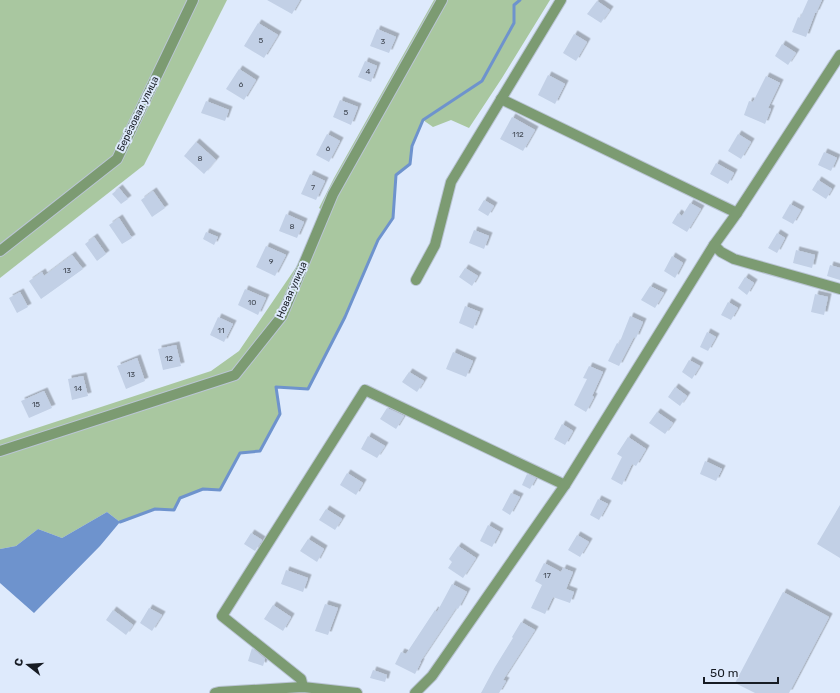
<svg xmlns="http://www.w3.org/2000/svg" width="840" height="693" viewBox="0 0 840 693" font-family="Rubik,sans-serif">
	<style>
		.green { fill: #a9c7a0 }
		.water { fill: #6e93cd }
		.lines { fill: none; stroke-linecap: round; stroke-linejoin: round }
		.stream { stroke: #6e93cd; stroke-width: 3 }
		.building { fill: #c2d0e6; filter: url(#shadow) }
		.minor-casing { stroke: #bac5d5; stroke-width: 12 }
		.minor { stroke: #7c9b72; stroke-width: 10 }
		.labels { text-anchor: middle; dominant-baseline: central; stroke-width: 4; stroke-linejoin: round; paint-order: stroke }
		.number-label { font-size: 8px; fill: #424954 }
		.street-label { font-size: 10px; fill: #171c24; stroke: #deeafc }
	</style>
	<defs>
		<filter id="shadow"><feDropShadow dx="3.5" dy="-3.5" stdDeviation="0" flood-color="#0004"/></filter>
	</defs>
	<rect width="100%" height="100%" fill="#deeafc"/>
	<g class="green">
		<polygon points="0,0 227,0 144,165 0,278"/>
		<polygon points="434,0 550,0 502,78 469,128 451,120 433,127 423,120 412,146 410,164 396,175 393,218 378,240 345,317 308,389 276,387 280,414 260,451 240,453 220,490 203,489 180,498 174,510 155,509 120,522 107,512 62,538 38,529 16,546 0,549 0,440 211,371 239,351 303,257 326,212 319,208 334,178"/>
	</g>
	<polygon class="water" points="107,512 120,522 100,546 34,613 0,583 0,549 16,546 38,529 62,538"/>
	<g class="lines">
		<polyline class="stream" points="120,522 155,509 174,510 180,498 203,489 220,490 240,453 260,451 280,414 276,387 308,389 345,317 378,240 393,218 396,175 410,164 412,146 423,120 482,81 514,23 514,5 520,0"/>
	</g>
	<g class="building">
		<polygon points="267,0 300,0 292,14"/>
		<polygon points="808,0 822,0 816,13 815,13 806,37 792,32 798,17 800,18"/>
		<polygon points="597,1 610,10 601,23 587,14"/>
		<polygon points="258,23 278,35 264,58 244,46"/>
		<polygon points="377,29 396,37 389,53 370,46"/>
		<polygon points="574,34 587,42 576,61 563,53"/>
		<polygon points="782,44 796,53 788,65 775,56"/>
		<polygon points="365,61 377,66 371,82 358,77"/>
		<polygon points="239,69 256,80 244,100 226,89"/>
		<polygon points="548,75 565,84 555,104 538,95"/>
		<polygon points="766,76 780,83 768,108 771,109 765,124 744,115 749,101 753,102"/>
		<polygon points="340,100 358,107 351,125 333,117"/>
		<polygon points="206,101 229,110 225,121 201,113"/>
		<polygon points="512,117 535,130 523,151 500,139"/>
		<polygon points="327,134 340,141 329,162 316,155"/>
		<polygon points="738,134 751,142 741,159 728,151"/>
		<polygon points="196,142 216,160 204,174 184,156"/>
		<polygon points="824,152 837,158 831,171 818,165"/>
		<polygon points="716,163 734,173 728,184 710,174"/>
		<polygon points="310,174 325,181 316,200 301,194"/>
		<polygon points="818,180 832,189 826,199 812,190"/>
		<polygon points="119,188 128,199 121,204 112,194"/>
		<polygon points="153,191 165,208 152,217 141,200"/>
		<polygon points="484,200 494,206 488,216 478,210"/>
		<polygon points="690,203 701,209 687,232 672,223 678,213 682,216"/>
		<polygon points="790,204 801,210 793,224 782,218"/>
		<polygon points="286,214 304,222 297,238 279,231"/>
		<polygon points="119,218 132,238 122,244 109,225"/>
		<polygon points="474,230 489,236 484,249 469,243"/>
		<polygon points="206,232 218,237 214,245 203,239"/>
		<polygon points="777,233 785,238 777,253 768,248"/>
		<polygon points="94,237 106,254 97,261 85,244"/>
		<polygon points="266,246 286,255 275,276 256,267"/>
		<polygon points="796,250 815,255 812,268 793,263"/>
		<polygon points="72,255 83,269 41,299 29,281 42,272 44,276"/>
		<polygon points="672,256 683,263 675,278 664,271"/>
		<polygon points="830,265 840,268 840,280 827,276"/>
		<polygon points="465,268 478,276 472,286 459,277"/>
		<polygon points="745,277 754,283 747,295 738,288"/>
		<polygon points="650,286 664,293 655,308 641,300"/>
		<polygon points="245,289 266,298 258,315 238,305"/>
		<polygon points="20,292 28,307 17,313 9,298"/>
		<polygon points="815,294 828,297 824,315 811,312"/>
		<polygon points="728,302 738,308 731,320 721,315"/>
		<polygon points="465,306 480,312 473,329 459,323"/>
		<polygon points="630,316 643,322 636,338 634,337 619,366 608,361 617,343 619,344"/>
		<polygon points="218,317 233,324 224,342 210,335"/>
		<polygon points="707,332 716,337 708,351 700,347"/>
		<polygon points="176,345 181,366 163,370 158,349"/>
		<polygon points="453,352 473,361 466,377 446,369"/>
		<polygon points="137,358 145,381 126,389 117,366"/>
		<polygon points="689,360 700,366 692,379 682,372"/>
		<polygon points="589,366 603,372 592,396 594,397 586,412 574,405 587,379 583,378"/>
		<polygon points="409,372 424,381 417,392 402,382"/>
		<polygon points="83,376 88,396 72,400 68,379"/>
		<polygon points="675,387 687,396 680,406 668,397"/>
		<polygon points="44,391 52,408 29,418 21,401"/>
		<polygon points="387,408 404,416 396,429 380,419"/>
		<polygon points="657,412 673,423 665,434 649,423"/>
		<polygon points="562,424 573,431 565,445 554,439"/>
		<polygon points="368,436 385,446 377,458 361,449"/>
		<polygon points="628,437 646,449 636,466 632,464 622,485 611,479 622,457 617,454"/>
		<polygon points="705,461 722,469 716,481 700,474"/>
		<polygon points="347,473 363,483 356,495 340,485"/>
		<polygon points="527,474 536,478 530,489 522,485"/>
		<polygon points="511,493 520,497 510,515 502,510"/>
		<polygon points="598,499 608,504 599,520 590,515"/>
		<polygon points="840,505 840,558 817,544"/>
		<polygon points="326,509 342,519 335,530 319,520"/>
		<polygon points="488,525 500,532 492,547 480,541"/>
		<polygon points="251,533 262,540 255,551 244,544"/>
		<polygon points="577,535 589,542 580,557 568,550"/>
		<polygon points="308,539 324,549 317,562 300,551"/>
		<polygon points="458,546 476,558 463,578 448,568 452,562 449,559"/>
		<polygon points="544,563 561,572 563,568 573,572 566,589 574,592 570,603 553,597 545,614 531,608 542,585 535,581"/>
		<polygon points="286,570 308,578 303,592 281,584"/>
		<polygon points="452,584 467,592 458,609 456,608 420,662 421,662 415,674 395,664 401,652 406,654 435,610 437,612"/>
		<polygon points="783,592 829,617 789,693 755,693 735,683"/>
		<polygon points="325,604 338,608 328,635 315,631"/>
		<polygon points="273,605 291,617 283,631 264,619"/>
		<polygon points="149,608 162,615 152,631 140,623"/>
		<polygon points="113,610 133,625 126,635 106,620"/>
		<polygon points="521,622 535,630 503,680 506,681 499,693 481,693 495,667 513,638 512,637"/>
		<polygon points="252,648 265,659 263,666 248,661"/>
		<polygon points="373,670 387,675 385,682 370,678"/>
	</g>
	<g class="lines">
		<g class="minor-casing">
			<g id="minor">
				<polyline points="501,99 737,213"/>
				<polyline points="714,245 721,252 734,259 840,289"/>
				<polyline points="0,251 117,159 193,0"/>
				<polyline points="416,280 435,245 451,182 561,0"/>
				<polyline points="0,451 235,375 282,316 333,194 442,0"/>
				<polyline points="303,687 301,679 222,616 365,390 565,485"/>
				<polyline points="215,693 219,692 303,687 357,693"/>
				<polyline points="415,693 432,676 565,485 714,245 737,213 840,55"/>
			</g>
		</g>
		<use href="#minor" class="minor"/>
	</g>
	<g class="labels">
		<g class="number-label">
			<text x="261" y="40">5</text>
			<text x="383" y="41">3</text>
			<text x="368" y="71">4</text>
			<text x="241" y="84">6</text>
			<text x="346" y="112">5</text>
			<text x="518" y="134">112</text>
			<text x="328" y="148">6</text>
			<text x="200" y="158">8</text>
			<text x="313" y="187">7</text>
			<text x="292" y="226">8</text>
			<text x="271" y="261">9</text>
			<text x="67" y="270">13</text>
			<text x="252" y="302">10</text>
			<text x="221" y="330">11</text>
			<text x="169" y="358">12</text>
			<text x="131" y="374">13</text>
			<text x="78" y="388">14</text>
			<text x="36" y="404">15</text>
			<text x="547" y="575">17</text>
		</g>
		<g class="street-label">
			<text transform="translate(138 114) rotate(-64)">Берёзовая улица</text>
			<text transform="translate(292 290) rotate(-66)">Новая улица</text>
		</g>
	</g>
	<g transform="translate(28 665) rotate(287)" stroke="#deeafc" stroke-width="3" paint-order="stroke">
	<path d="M0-3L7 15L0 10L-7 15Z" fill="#171c24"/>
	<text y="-6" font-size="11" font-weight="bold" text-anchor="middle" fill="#171c24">С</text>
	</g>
	<path d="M704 677v6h74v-6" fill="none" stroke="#171c24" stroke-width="2"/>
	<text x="710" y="677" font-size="12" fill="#171c24" stroke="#deeafc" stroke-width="3" paint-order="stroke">50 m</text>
</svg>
